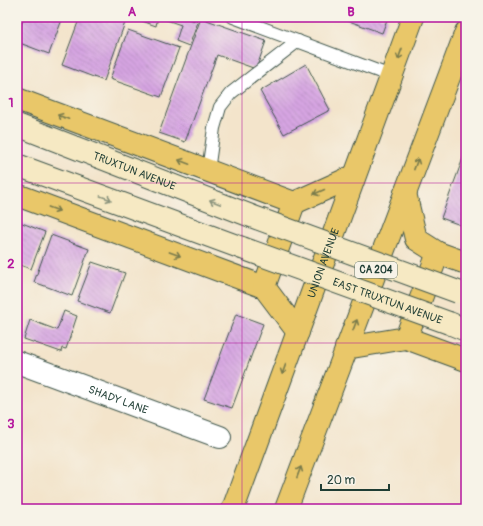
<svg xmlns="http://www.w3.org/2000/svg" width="483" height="526" viewBox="0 0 483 526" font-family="Pangolin,sans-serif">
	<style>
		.building { fill: url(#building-back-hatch) }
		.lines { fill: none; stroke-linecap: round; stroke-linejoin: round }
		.lane-casing { stroke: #3f564b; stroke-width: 14 }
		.street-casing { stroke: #3f564b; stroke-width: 24 }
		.secondary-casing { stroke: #3f564b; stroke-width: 24 }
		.highway-casing { stroke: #3f564b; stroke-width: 24 }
		.lane { stroke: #fff; stroke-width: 12 }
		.street { stroke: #fff; stroke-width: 22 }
		.secondary { stroke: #f6e9c3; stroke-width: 22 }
		.highway { stroke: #e9c769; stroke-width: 22 }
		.secondary-bridge-casing { stroke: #3f564b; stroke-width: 24; stroke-linecap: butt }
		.secondary-bridge { stroke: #f6e9c3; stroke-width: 22 }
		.oneway { stroke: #7a7b4c }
		.oneway2 { stroke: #8a937c }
		.grid { fill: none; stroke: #b5179e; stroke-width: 1; stroke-opacity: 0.55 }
		.labels { text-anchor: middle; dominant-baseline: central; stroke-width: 3; stroke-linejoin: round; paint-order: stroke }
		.shield { fill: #f7f3e8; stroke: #60746a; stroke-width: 1 }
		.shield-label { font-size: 10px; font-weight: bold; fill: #1f3d34 }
		.street-label { font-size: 11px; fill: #1f3d34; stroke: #f7f3e8 }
		.neatline { fill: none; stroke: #b5179e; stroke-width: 1.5 }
		.grid-label { font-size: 13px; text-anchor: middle; font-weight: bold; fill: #b5179e }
	</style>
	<defs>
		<pattern id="building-back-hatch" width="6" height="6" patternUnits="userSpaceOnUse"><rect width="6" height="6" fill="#d6a4e2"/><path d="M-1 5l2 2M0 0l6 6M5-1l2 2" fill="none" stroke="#ad87b8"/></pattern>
	</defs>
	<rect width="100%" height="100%" fill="#f7f3e8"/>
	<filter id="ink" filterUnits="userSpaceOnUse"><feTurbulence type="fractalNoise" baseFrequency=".025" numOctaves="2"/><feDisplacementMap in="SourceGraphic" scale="8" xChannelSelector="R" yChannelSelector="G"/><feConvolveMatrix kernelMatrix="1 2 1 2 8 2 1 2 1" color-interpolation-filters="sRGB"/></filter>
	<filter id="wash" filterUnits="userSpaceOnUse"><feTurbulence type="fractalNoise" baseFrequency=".012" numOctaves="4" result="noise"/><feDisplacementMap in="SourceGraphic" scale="16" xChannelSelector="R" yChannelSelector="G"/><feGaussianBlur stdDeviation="0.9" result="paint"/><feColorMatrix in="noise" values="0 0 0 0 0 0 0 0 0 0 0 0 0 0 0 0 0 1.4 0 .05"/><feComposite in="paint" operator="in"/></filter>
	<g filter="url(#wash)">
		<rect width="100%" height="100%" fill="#f3e4cb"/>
		<g id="blocks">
			<g class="building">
				<polygon points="24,17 63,17 49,54 17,42 17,35"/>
				<polygon points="80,17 127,17 104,81 62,65"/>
				<polygon points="131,17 186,17 186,18 198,22 189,46 176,41 181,25 158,17 156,26"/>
				<polygon points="338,17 388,17 382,33"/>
				<polygon points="201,18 266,41 256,69 217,55 185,142 159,133"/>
				<polygon points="128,30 179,48 161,97 110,79"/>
				<polygon points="306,64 330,110 284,134 260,91"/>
				<polygon points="466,150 466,227 441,218"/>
				<polygon points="17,221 45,232 31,269 17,264"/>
				<polygon points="51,235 89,249 72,296 34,282"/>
				<polygon points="92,262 125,273 110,313 77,301"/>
				<polygon points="64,311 77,316 66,349 62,348 61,352 24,339 30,320 57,330"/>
				<polygon points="236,314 263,324 232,408 204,399"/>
				<polygon points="17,401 22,403 17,415"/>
			</g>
		</g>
	</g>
	<g filter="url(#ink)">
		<use href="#blocks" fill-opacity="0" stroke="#3f564b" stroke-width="1"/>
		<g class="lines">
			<g class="lane-casing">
				<g id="lane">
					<polyline points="233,17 391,76"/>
					<polyline points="208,171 214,128 220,107 231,93 298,41"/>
				</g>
			</g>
			<g class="street-casing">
				<g id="street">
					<path id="s1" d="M17,362L220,437"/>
				</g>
			</g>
			<g class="secondary-casing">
				<g id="secondary">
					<path id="s2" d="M17,125L251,216"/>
					<polyline points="17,165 242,248"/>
					<polyline points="449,323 466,330"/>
				</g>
			</g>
			<g class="highway-casing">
				<g id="highway">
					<polyline points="17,99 294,203 354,176"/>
					<polyline points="405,193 416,239 438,253 466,263"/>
					<polyline points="17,195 264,287 298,332"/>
					<polyline points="264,287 294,203"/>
					<polyline points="406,338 438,253"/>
					<polyline points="346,348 406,338 466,360"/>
					<path id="s3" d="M233,509L413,17"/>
					<polyline points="286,509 466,32"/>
				</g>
			</g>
			<use href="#lane" class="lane"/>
			<use href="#street" class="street"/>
			<use href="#secondary" class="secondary"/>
			<use href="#highway" class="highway"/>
			<g class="secondary-bridge-casing">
				<g id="secondary-bridge">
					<polyline points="251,216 458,292"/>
					<path id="s4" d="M242,248L449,323"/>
				</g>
			</g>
			<use href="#secondary-bridge" class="secondary-bridge"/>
		</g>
		<defs><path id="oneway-shaft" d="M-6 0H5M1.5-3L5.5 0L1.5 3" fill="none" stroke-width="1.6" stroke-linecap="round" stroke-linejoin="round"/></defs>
		<g class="oneway">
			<use href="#oneway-shaft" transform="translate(400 54) rotate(110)"/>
			<use href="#oneway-shaft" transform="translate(63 117) rotate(-159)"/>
			<use href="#oneway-shaft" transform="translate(184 162) rotate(-159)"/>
			<use href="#oneway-shaft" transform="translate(416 164) rotate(-69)"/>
			<use href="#oneway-shaft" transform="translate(319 192) rotate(156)"/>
			<use href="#oneway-shaft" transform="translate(54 209) rotate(20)"/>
			<use href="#oneway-shaft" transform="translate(175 254) rotate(20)"/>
			<use href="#oneway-shaft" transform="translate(355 325) rotate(-69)"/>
			<use href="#oneway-shaft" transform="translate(284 369) rotate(110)"/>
			<use href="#oneway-shaft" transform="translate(299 472) rotate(-69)"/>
		</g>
		<g class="oneway2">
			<use href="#oneway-shaft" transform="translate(106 198) rotate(20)"/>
			<use href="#oneway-shaft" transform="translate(215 202) rotate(-159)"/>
		</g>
	</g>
	<path class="grid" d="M242,17V509M17,183H466M17,343H466"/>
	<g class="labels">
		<rect class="shield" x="355" y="262" width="42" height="16" rx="3"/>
		<g class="shield-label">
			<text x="376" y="270">CA 204</text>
		</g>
		<g class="street-label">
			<text stroke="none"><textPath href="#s2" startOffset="126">TRUXTUN AVENUE</textPath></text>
			<text stroke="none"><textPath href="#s3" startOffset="262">UNION AVENUE</textPath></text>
			<text stroke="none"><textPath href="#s4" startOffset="155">EAST TRUXTUN AVENUE</textPath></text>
			<text stroke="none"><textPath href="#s1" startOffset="108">SHADY LANE</textPath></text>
		</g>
	</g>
	<rect width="483" height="526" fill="none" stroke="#f7f3e8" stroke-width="44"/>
	<path d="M321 484v6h68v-6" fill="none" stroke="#1f3d34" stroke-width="2"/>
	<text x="327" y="484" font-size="12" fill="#1f3d34" stroke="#f7f3e8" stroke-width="3" paint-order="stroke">20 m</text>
	<rect x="22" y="22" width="439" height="482" class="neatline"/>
	<g class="grid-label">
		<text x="132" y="16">A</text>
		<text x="351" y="16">B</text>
		<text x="11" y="107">1</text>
		<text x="11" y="268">2</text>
		<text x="11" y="428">3</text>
	</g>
</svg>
